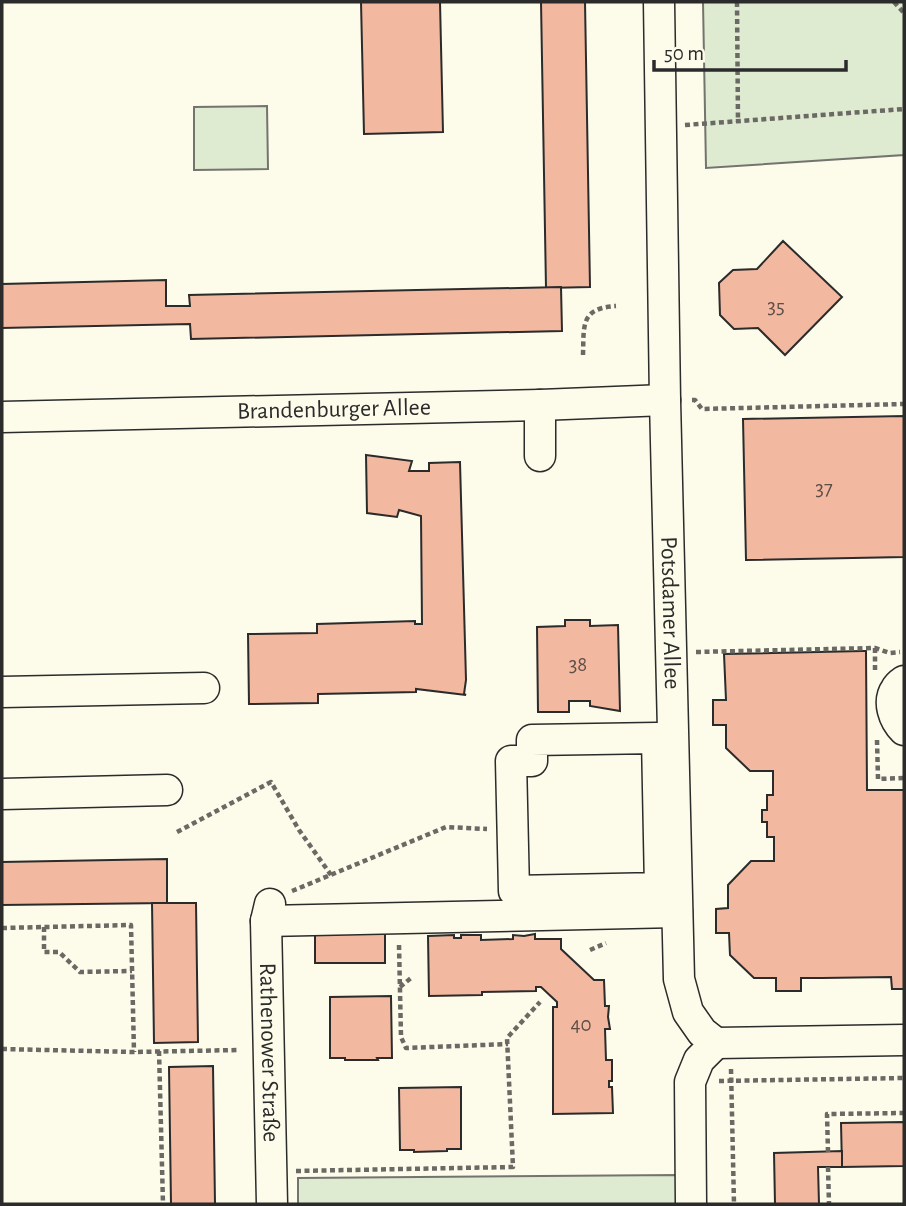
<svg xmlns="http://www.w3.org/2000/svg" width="906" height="1206" viewBox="0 0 906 1206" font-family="'Alegreya Sans',sans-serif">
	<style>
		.green { fill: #deebd1; stroke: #74746e; stroke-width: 2 }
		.building { fill: #f2b8a0; stroke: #2b2b2b; stroke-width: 2 }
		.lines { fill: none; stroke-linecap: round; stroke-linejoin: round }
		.minor-casing { stroke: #2b2b2b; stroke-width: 33 }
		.path { stroke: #6a6964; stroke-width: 4.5; stroke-dasharray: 5 3.5; stroke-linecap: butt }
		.minor { stroke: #fdfbea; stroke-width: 30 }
		.labels { text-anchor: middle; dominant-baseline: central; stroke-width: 5; stroke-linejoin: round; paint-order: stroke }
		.number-label { font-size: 21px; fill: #5d4e48 }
		.street-label { font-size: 24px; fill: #2b2b2b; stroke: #fdfbea }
	</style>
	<rect width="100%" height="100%" fill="#fdfbea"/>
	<g class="green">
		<polygon points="703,2 904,2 904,155 706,168"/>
		<polygon points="267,106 268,169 194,170 194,107"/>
		<polygon points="677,1175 678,1204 298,1204 298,1178"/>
	</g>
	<g class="building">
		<polygon points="361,2 440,2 443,132 364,134"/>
		<polygon points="541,2 585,2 590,287 546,288"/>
		<polygon points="783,241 842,297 785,355 758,328 734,329 720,315 719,283 733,270 757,269"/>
		<polygon points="166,280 166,306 190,306 189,295 561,287 562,331 191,339 190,324 2,328 2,284"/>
		<polygon points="904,416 904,557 746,560 743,419"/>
		<polygon points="366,455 412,461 409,471 429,471 429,463 460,462 466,680 464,694 466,695 416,689 416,692 318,694 318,703 249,704 248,634 317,633 317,624 415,621 415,624 422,624 421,516 399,510 397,517 367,513"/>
		<polygon points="565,620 590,620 590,626 618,625 620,711 590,706 590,701 569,701 569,712 538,712 537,627 565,626"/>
		<polygon points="863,651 866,651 867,790 904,790 904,989 892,989 891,977 822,978 801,978 801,991 776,991 776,978 754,978 730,955 729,933 716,933 716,909 728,908 728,885 751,861 774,861 774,837 767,837 767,822 762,822 762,810 767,810 767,795 773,795 773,771 750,771 726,748 726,725 713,725 713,700 726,700 724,654"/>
		<polygon points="167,859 167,903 2,905 2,862"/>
		<polygon points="152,903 196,903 198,1042 154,1043"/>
		<rect x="315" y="933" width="70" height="30"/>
		<polygon points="535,934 535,939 561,939 561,949 594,980 604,980 605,1006 609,1006 608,1017 610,1029 605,1029 606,1060 612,1060 612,1081 609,1081 609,1087 612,1087 613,1113 553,1114 553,1007 557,1007 557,1002 541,987 536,987 536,991 482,992 482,995 429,996 428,936 454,935 454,938 461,938 461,935 481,935 481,940 513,939 513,935 524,936"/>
		<polygon points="391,996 392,1058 377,1058 378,1060 345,1060 345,1058 330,1058 330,997"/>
		<polygon points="213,1066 215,1204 171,1204 169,1067"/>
		<polygon points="461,1087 461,1149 447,1149 447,1151 414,1152 414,1150 400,1150 399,1088"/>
		<polygon points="904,1122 904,1166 842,1167 841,1123"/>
		<polygon points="842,1151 842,1167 818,1167 819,1204 775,1204 774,1153"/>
	</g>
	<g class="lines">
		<g class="minor-casing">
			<g id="minor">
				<path id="s1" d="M659,2L665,400L679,979L688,1012L702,1032L716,1043"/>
				<polyline points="540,405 540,456"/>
				<path id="s2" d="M2,417L540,405L665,400"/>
				<path d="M904,681C901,683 898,685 896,689C887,702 894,720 904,730"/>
				<polyline points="2,692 204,688"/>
				<polygon points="657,738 660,888 514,891 511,761 532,761 532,740"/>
				<polyline points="2,794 167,790"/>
				<path id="s3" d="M270,904L266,921L272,1204"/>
				<polyline points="266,921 677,912"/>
				<polyline points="716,1043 904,1040"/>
				<polyline points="691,1204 690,1082 699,1060 716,1043"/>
			</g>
		</g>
		<g class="path">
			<polyline points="737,2 738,122"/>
			<polyline points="894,2 904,13"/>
			<polyline points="685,125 904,109"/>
			<path d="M583,355C584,326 580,308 616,306"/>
			<polyline points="692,400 695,400 702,409 904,404"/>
			<polyline points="875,648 875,672"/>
			<polyline points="696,652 875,648 890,653 900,652"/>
			<polyline points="877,740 878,779 904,778"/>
			<polyline points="177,832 271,782 299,830 331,875"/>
			<polyline points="292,891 446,827 487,829"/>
			<polyline points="44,927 44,952 59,952 80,972 132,971"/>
			<polyline points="2,928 131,925 134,1052"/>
			<polyline points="399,945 401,1037 406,1048 508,1044"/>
			<polyline points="590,950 606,943"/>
			<polyline points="400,987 411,978"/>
			<polyline points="2,1049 134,1052 239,1050"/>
			<polyline points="159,1051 163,1204"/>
			<polyline points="731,1069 734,1204"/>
			<polyline points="719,1081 904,1078"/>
			<polyline points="828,1152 827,1114 904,1113"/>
			<polyline points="828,1167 829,1204"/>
			<polyline points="296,1171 513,1167 507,1038 540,1002"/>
		</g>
		<use href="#minor" class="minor"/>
	</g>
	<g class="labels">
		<g class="number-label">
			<text x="776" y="306">35</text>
			<text x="824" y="488">37</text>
			<text x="578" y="664">38</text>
			<text x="581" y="1024">40</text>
		</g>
		<g class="street-label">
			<text stroke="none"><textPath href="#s2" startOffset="332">Brandenburger Allee</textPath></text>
			<text stroke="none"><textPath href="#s1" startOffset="611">Potsdamer Allee</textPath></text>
			<text stroke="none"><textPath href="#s3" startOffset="149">Rathenower Straße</textPath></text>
		</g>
	</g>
	<rect width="906" height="1206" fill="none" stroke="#2b2b2b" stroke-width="7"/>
	<path d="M654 60v10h192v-10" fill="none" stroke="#2b2b2b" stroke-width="3.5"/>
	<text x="664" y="60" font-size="21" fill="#2b2b2b" stroke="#fdfbea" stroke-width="5" paint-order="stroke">50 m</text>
</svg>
